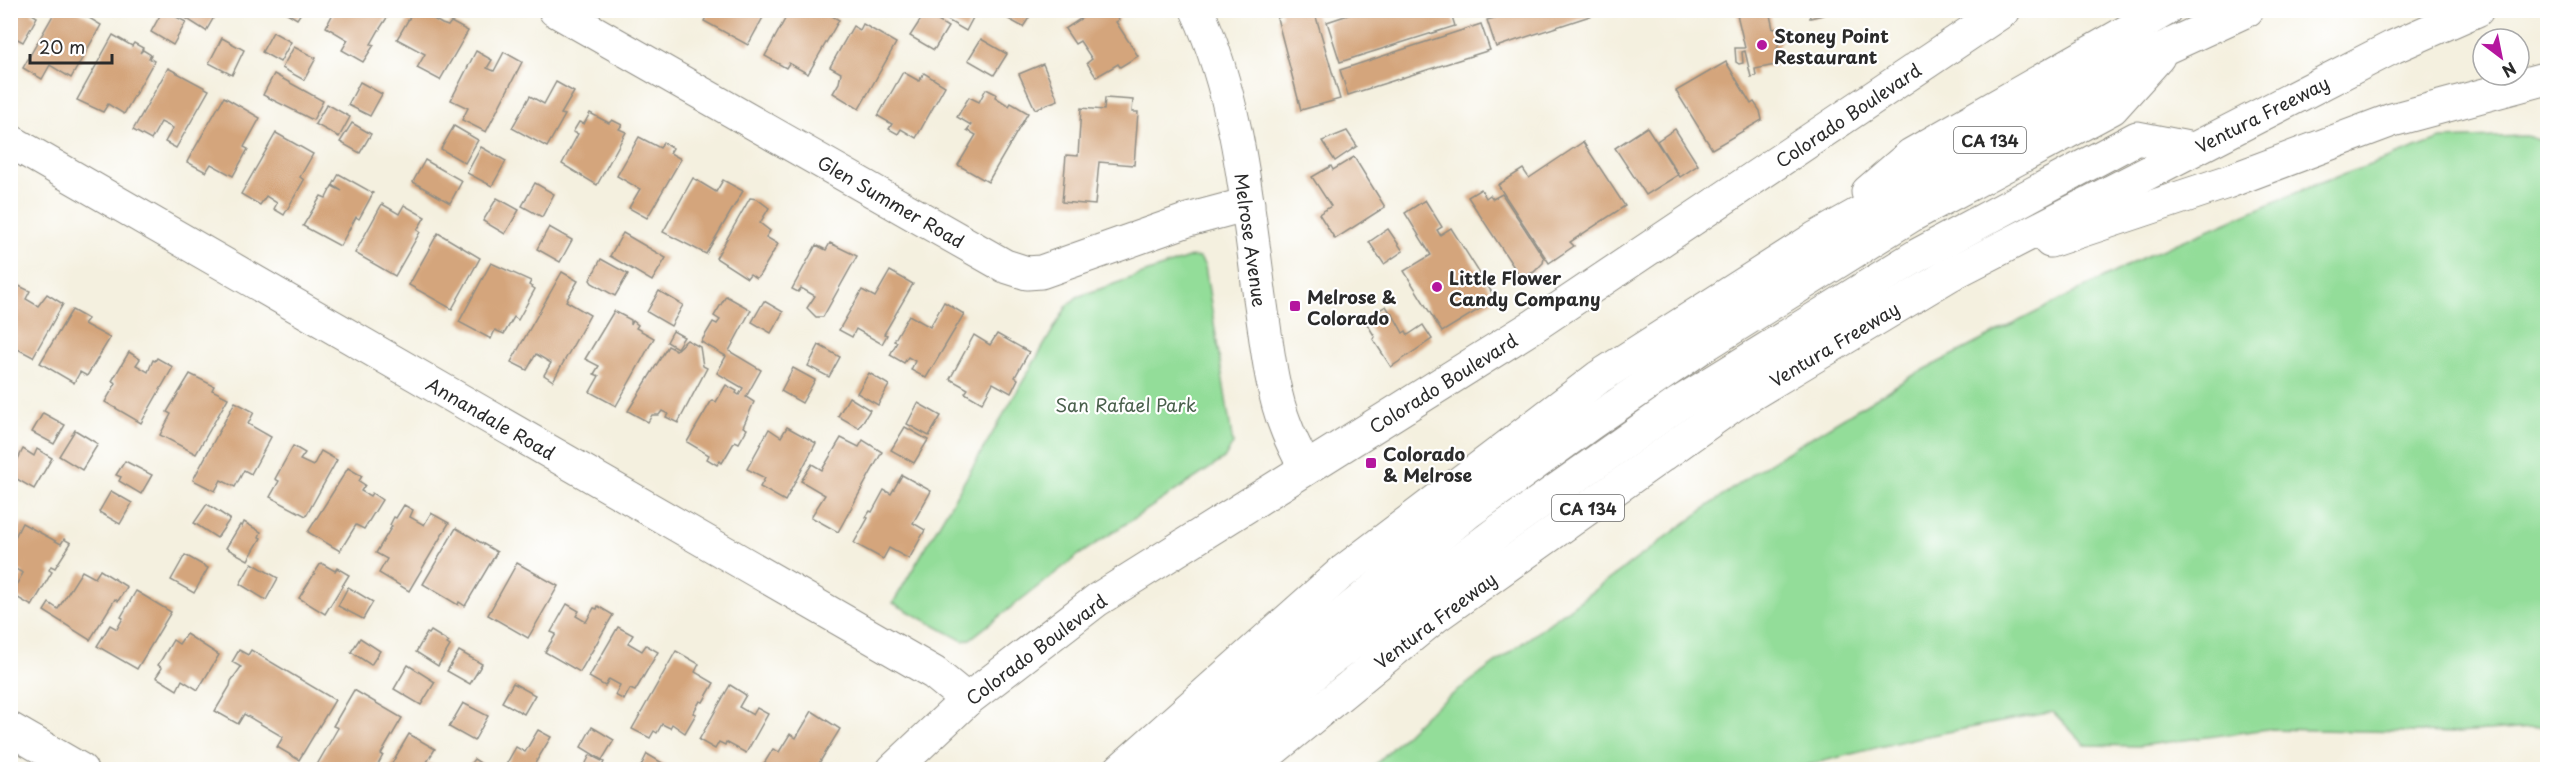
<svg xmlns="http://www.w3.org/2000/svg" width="2558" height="780" viewBox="0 0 2558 780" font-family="'Playpen Sans',sans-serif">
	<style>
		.green { fill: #93dd99; stroke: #5f8462; stroke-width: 1.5 }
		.building { fill: #d4a57b }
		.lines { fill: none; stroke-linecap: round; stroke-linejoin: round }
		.minor-casing { stroke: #908e85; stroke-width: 35 }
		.major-casing { stroke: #908e85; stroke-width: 35 }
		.highway-casing { stroke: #908e85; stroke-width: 35 }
		.minor { stroke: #fff; stroke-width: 33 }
		.major { stroke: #fff; stroke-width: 33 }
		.highway { stroke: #fff; stroke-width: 33 }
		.poi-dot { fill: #b5179e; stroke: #fff; stroke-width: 2 }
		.labels { text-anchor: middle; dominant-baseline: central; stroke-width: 4.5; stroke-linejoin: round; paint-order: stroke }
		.shield { fill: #fff; stroke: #6b6b6b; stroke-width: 1.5 }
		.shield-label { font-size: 16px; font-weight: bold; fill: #2b2b2b }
		.poi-label { font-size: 18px; font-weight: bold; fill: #2b2b2b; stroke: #fff; text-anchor: start }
		.street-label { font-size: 18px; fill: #2b2b2b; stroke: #fff }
		.park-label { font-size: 18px; fill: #4a604c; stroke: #fff }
	</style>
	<rect width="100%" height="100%" fill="#fff"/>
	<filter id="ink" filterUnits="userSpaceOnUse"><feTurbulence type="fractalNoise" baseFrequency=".0167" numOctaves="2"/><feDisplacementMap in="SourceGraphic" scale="12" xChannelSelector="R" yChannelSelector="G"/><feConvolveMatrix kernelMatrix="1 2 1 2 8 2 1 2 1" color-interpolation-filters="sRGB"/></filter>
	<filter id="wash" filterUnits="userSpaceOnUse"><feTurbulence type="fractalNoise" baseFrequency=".008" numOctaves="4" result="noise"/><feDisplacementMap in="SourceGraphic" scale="24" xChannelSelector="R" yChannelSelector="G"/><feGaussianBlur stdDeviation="1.35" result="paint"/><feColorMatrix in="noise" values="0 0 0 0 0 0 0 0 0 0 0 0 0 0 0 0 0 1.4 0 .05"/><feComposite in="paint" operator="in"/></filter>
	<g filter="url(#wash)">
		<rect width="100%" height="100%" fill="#f4f0df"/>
		<g class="green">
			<polygon points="2526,136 2548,143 2547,727 2457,733 2268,729 2139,746 2085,745 2053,712 1911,739 1804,766 1783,769 1371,769 1426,714 1756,471 1910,377 2142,258 2312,186 2441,139"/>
			<polygon points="1191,257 1200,258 1205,266 1233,444 1224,459 1080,554 970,639 963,641 893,603 1067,306 1077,297"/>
		</g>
		<g id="blocks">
			<g class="building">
				<polygon points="10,10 35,10 32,14 37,17 23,42 10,35"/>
				<polygon points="56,10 76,10 101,25 71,78 50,65 42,79 23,68"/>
				<polygon points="163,10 186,22 173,45 151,32"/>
				<polygon points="173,10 218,10 206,31"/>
				<polygon points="282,10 303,10 297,19"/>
				<polygon points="335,10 392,10 379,30 371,44 374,45 363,62 342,50 348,40 326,27"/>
				<polygon points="414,10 418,10 442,24 448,26 451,22 468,31 440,80 417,68 425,54 397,39"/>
				<polygon points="710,10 767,10 748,45 704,21"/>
				<polygon points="790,10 822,10 839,20 808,74 789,63 786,68 765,56"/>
				<polygon points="930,10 977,10 966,31"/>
				<polygon points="1003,10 1034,10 1023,27 1001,15"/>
				<polygon points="1094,10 1116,10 1119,20 1116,22 1138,56 1120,67 1118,64 1096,77 1087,63 1092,59 1080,41 1075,44 1065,29"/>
				<polygon points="1281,10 1314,10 1340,99 1301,110 1277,18 1282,16"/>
				<polygon points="1363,10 1450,10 1455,26 1340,62 1327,22"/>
				<polygon points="1523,10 1598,10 1599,13 1496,47 1487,20"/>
				<polygon points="1736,10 1769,10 1773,29 1780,28 1782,37 1776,51 1779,62 1775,65 1755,69 1756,76 1751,77 1745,51 1742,52 1743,63 1739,64 1736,62 1735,48 1745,48"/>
				<polygon points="1809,10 1840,10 1840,11 1810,18"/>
				<polygon points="925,13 948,27 934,50 910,36"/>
				<polygon points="863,24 896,43 859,109 833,93 839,83 841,73 830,67 853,26 860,30"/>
				<polygon points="1481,24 1490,50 1348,95 1340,70"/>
				<polygon points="273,32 291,42 280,62 262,52"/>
				<polygon points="113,35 132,46 134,43 143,48 140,53 143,50 151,55 149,58 154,61 124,114 108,104 103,112 77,100"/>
				<polygon points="222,38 244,50 232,75 209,63"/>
				<polygon points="981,39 1007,54 994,75 968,60"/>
				<polygon points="294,47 316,58 304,80 282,68"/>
				<polygon points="476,51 492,60 487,68 494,71 504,52 522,62 486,132 462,120 468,108 451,100"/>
				<polygon points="1726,62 1751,104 1754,102 1760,111 1762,120 1712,149 1676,91"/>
				<polygon points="1043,64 1058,100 1035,109 1019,74"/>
				<polygon points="168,68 209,90 176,148 165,142 173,128 161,122 151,140 133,130"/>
				<polygon points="903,72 919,81 924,73 945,86 916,138 901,129 898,134 889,129 892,124 878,116"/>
				<polygon points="274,74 323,101 313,120 263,95"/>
				<polygon points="360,82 382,94 370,116 348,105"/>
				<polygon points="556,82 574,92 561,114 565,115 547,147 512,128 530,96 544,104"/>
				<polygon points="986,89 996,94 995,97 1009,106 1011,103 1028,113 988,182 958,165 976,135 967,130 971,125 957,117 969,97 979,102"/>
				<polygon points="224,97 260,118 244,147 248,149 233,176 211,164 206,172 187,162"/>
				<polygon points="1105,98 1133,100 1132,112 1138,112 1134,165 1099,162 1095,205 1062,202 1066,155 1078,156 1081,108 1104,110"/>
				<polygon points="327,104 350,117 339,137 315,124"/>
				<polygon points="590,113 609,123 612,120 622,125 619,129 626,132 597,185 562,164 578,134 573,132 579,122 584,124"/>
				<polygon points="352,123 371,134 360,153 340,142"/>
				<polygon points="454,126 478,140 465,163 441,149"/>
				<polygon points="1647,127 1678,175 1646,195 1615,148"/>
				<polygon points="1675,129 1698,165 1680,177 1657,141"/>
				<polygon points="1347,131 1357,146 1335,161 1322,141"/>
				<polygon points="276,133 313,154 300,177 304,180 284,215 274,209 277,203 266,196 260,205 241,194"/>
				<polygon points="639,137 660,148 663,142 673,148 670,153 681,159 647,218 629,208 640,189 617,176"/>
				<polygon points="1583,142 1625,206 1570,242 1574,246 1549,263 1498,185 1523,169 1529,178"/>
				<polygon points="481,147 506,161 492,186 467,173"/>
				<polygon points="1354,157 1385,207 1335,239 1319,214 1331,206 1312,177 1331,166 1333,170"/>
				<polygon points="425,160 462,181 450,203 413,182"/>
				<polygon points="339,174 373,193 359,219 356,217 340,246 303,226 321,196 326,198 332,186 342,191 333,185"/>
				<polygon points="693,178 716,192 723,180 743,191 706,254 663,232"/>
				<polygon points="535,183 554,194 542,217 522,206"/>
				<polygon points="1481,189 1486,198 1490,195 1493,199 1502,194 1544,258 1543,263 1534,272 1525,276 1519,275 1468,197"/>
				<polygon points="497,198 519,210 505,234 483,221"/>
				<polygon points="750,198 757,199 769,208 760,223 770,231 766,237 778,244 759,276 756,278 750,274 747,278 716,258"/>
				<polygon points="1425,200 1442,227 1437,230 1440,235 1451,228 1496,299 1442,332 1404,271 1431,255 1405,213"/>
				<polygon points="382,204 399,214 404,205 425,217 417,230 420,232 395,276 355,253"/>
				<polygon points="549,227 572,240 560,262 537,249"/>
				<polygon points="1388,229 1403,251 1384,264 1369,242"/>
				<polygon points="438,233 480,258 452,309 409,285"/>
				<polygon points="623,233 666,258 652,281 610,256"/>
				<polygon points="830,243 857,256 823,317 816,317 807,308 815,296 801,288 798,292 792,289 816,245 826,250"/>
				<polygon points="601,259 628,274 615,296 592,283 590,280"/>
				<polygon points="491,263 531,281 529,285 535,289 518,320 514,317 504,334 495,330 491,339 459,322"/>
				<polygon points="890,271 913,284 884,334 887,335 882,344 856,329 852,337 839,330 862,290 875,297"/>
				<polygon points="562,272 578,281 566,301 590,315 553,381 544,375 551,363 536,354 527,370 511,362"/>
				<polygon points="19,286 30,291 26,299 38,306 47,294 63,304 33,357 10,345 10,301"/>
				<polygon points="659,291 683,305 671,326 647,312"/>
				<polygon points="726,296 751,310 729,351 761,370 746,397 754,402 743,427 747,429 739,443 735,441 722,463 720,461 717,465 707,459 709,455 687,442 712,400 716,402 726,385 737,391 736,393 739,395 743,388 717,373 726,356 701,342 713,322 717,324 720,320 714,316"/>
				<polygon points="764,301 783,312 771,333 752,322"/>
				<polygon points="944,302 964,314 926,378 911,370 915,361 908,357 904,363 890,355 897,342 894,341 909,315 930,327"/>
				<polygon points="1386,306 1391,314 1392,313 1403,333 1406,331 1408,335 1423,325 1432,339 1391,367 1373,339 1375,337 1364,319"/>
				<polygon points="72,310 88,319 84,324 110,338 87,376 80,372 74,383 40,363"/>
				<polygon points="614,311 631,320 631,325 633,321 638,325 636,328 654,338 616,406 590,392 599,376 594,374 599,366 585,359"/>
				<polygon points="673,331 684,337 677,348 667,342"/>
				<polygon points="997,334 1029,352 1015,377 1018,379 1011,393 993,383 982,403 965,393 968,389 950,379 974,335 990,345"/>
				<polygon points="687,340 700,347 703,366 707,368 678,423 666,417 668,414 662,411 659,415 652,415 648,422 628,411 668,346 676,350"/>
				<polygon points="819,345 840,357 829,377 808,366"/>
				<polygon points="129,352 140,359 136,365 148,372 153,360 155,361 157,358 173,367 141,423 105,402 116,383 112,381"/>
				<polygon points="793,368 815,380 802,403 781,391"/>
				<polygon points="869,373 889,385 878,405 857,393"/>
				<polygon points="190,374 214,386 212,390 228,398 196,454 160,435 171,414 167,412"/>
				<polygon points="849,397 870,410 859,428 838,416"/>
				<polygon points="235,402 254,412 248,424 271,437 251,474 244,470 235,487 221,480 215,491 193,480"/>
				<polygon points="918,403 941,416 929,436 907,424"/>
				<polygon points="43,413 65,425 54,444 32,432"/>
				<polygon points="787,427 816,443 785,501 760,487 765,478 747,469 769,429 781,437"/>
				<polygon points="905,427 928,440 914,463 891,450"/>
				<polygon points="75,430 98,444 82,470 59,456"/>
				<polygon points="841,438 859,447 863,440 882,452 838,532 811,517 825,495 801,481 812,464 822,470"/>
				<polygon points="293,446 305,453 300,460 313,466 321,451 337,460 306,516 270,497 279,481 275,479"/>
				<polygon points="23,449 34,456 37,449 52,458 34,489 10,475"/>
				<polygon points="125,461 152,475 141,494 119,481 121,477 116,475"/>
				<polygon points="348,468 362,476 359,481 365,485 361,491 370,496 372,493 382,500 364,529 356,525 340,551 308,532"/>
				<polygon points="902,475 931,491 913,523 925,530 909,559 889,548 883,559 854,543 868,518 866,517 870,511 872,512 884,490 891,494"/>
				<polygon points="111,491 132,503 120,524 99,512"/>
				<polygon points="207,504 230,519 217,538 194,523"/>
				<polygon points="404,505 413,510 410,517 424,525 431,513 449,523 409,591 379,573 387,559 376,553 392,526 390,525 394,517 396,518"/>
				<polygon points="244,522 261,532 259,537 261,538 248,560 226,548 240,525 242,527"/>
				<polygon points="22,523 61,544 64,539 71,543 55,568 51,566 49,570 52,572 32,606 11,594 23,573 10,566 10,547"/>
				<polygon points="456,528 497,552 465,606 459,602 458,605 423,584"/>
				<polygon points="185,555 208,568 194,593 171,580"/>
				<polygon points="252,563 278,578 266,600 240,584"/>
				<polygon points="321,563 335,571 337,568 349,575 325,614 299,598"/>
				<polygon points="517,563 558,586 528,638 488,615"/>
				<polygon points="100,570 127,587 118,601 115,599 90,640 44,611 49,603 58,609 82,571 95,578"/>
				<polygon points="348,587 373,602 363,619 338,606"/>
				<polygon points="136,591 171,612 137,669 97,646 110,625 117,629 123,618 121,617"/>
				<polygon points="567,604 579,611 576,616 586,622 594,608 597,609 598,606 613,615 580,672 545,652 556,634 551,632"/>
				<polygon points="618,627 633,635 628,643 642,651 646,645 658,652 635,691 630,689 624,700 615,695 620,685 609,679 605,686 589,677"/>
				<polygon points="431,631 449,642 447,644 450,646 438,666 416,652 427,633 429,634"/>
				<polygon points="186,634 219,655 198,690 182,680 177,690 156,677 162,668 158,665 173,640 179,644"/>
				<polygon points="360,638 380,651 371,665 351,652"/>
				<polygon points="239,650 248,655 251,650 335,700 299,760 277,747 283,737 244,714 238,724 215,711 230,686 231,681 241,667 232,662"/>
				<polygon points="459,651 482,664 470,684 447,671"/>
				<polygon points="676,651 699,664 695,672 714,683 703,702 700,701 693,713 696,714 685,733 672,724 670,728 662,724 657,733 654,731 650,738 632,729"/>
				<polygon points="408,665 435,682 421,705 394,689"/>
				<polygon points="513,683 535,695 524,714 502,702"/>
				<polygon points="730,685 746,695 739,707 753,715 757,708 768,714 746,753 726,742 725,745 719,742 715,749 699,740"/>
				<polygon points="354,690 402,718 381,754 383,755 375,770 314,770 338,728 333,726"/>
				<polygon points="463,703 488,716 474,741 449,727"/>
				<polygon points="812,711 840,729 815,770 760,770 773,749 779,752 790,734 796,738"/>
				<polygon points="592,727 614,740 602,760 581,747"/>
				<polygon points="538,730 551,737 531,770 503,770 516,747 525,752"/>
				<polygon points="409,734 435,749 427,762 438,768 441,764 450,770 388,770"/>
				<polygon points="647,754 674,770 639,770"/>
				<polygon points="590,755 604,762 600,770 583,769"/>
				<polygon points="474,759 491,770 466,770"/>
			</g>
		</g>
	</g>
	<g filter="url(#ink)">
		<use href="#blocks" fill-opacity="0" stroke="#908e85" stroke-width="1.5"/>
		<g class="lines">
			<g class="minor-casing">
				<g id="minor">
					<polyline points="555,10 1005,266 1027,273 1041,272 1188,220 1248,204"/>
					<path d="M1197,10C1238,99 1247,202 1260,298C1266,337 1271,391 1286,427C1291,441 1299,455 1305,468"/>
					<polyline points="10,141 934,673 967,700"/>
					<polyline points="10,729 81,770"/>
				</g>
			</g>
			<g class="major-casing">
				<polyline id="major" points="893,770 967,700 1097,600 1535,325 2004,10"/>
			</g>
			<g class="highway-casing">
				<g id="highway">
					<polyline points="1868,192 1911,155 2165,10"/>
					<polyline points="2050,241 2227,182 2392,120 2548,78"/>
					<polyline points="1120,770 1340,574 1599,377 1816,238 2108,74 2247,10"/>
					<polyline points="1162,770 1239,700 1467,513 1591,423 1700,348 1912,215 2112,108 2158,57"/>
					<polyline points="1206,770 1327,662 1499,531 1678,404 1918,255 2137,138 2193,149"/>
					<polyline points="1248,770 1436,616 1733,405 1949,275 2393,47 2477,10"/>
				</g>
			</g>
			<use href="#minor" class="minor"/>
			<use href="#major" class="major"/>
			<use href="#highway" class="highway"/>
		</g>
	</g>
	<g class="poi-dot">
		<circle cx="1762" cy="45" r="6"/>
		<circle cx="1437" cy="287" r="6"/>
		<rect x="1289" y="300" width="12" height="12" rx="3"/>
		<rect x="1365" y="457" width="12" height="12" rx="3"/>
	</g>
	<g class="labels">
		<g class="shield">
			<rect x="1954" y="127" width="72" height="26" rx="4.5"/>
			<rect x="1552" y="495" width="72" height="26" rx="4.5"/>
		</g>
		<g class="shield-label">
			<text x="1990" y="140">CA 134</text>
			<text x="1588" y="508">CA 134</text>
		</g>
		<g class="poi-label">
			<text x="1774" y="35">Stoney Point<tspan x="1774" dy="21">Restaurant</tspan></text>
			<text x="1449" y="277">Little Flower<tspan x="1449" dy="21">Candy Company</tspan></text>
			<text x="1307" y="296">Melrose &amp;<tspan x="1307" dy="21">Colorado</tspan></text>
			<text x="1383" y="453">Colorado<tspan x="1383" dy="21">&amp; Melrose</tspan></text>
		</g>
		<g class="street-label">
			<text transform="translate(2262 114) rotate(-27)">Ventura Freeway</text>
			<text transform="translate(1848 115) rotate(-34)">Colorado Boulevard</text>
			<text transform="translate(891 201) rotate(30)">Glen Summer Road</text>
			<text transform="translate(1251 240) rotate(82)">Melrose Avenue</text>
			<text transform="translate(1834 344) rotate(-31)">Ventura Freeway</text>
			<text transform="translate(1443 383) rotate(-32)">Colorado Boulevard</text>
			<text transform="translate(491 418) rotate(30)">Annandale Road</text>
			<text transform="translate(1435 620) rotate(-37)">Ventura Freeway</text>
			<text transform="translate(1036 649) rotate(-37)">Colorado Boulevard</text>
		</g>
		<g class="park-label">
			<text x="1126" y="404">San Rafael Park</text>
		</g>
	</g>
	<rect width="2558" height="780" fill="none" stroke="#fff" stroke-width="36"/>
	<g transform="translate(2501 57) rotate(148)"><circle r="28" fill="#ffffff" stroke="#aaaaaa" stroke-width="1.5"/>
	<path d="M0-4.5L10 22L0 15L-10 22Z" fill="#b5179e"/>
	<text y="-9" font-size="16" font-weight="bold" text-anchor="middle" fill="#2b2b2b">N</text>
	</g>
	<path d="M30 54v9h82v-9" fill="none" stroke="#2b2b2b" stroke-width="3"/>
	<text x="39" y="54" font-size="18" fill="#2b2b2b" stroke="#ffffff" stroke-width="4.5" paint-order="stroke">20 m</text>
</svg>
